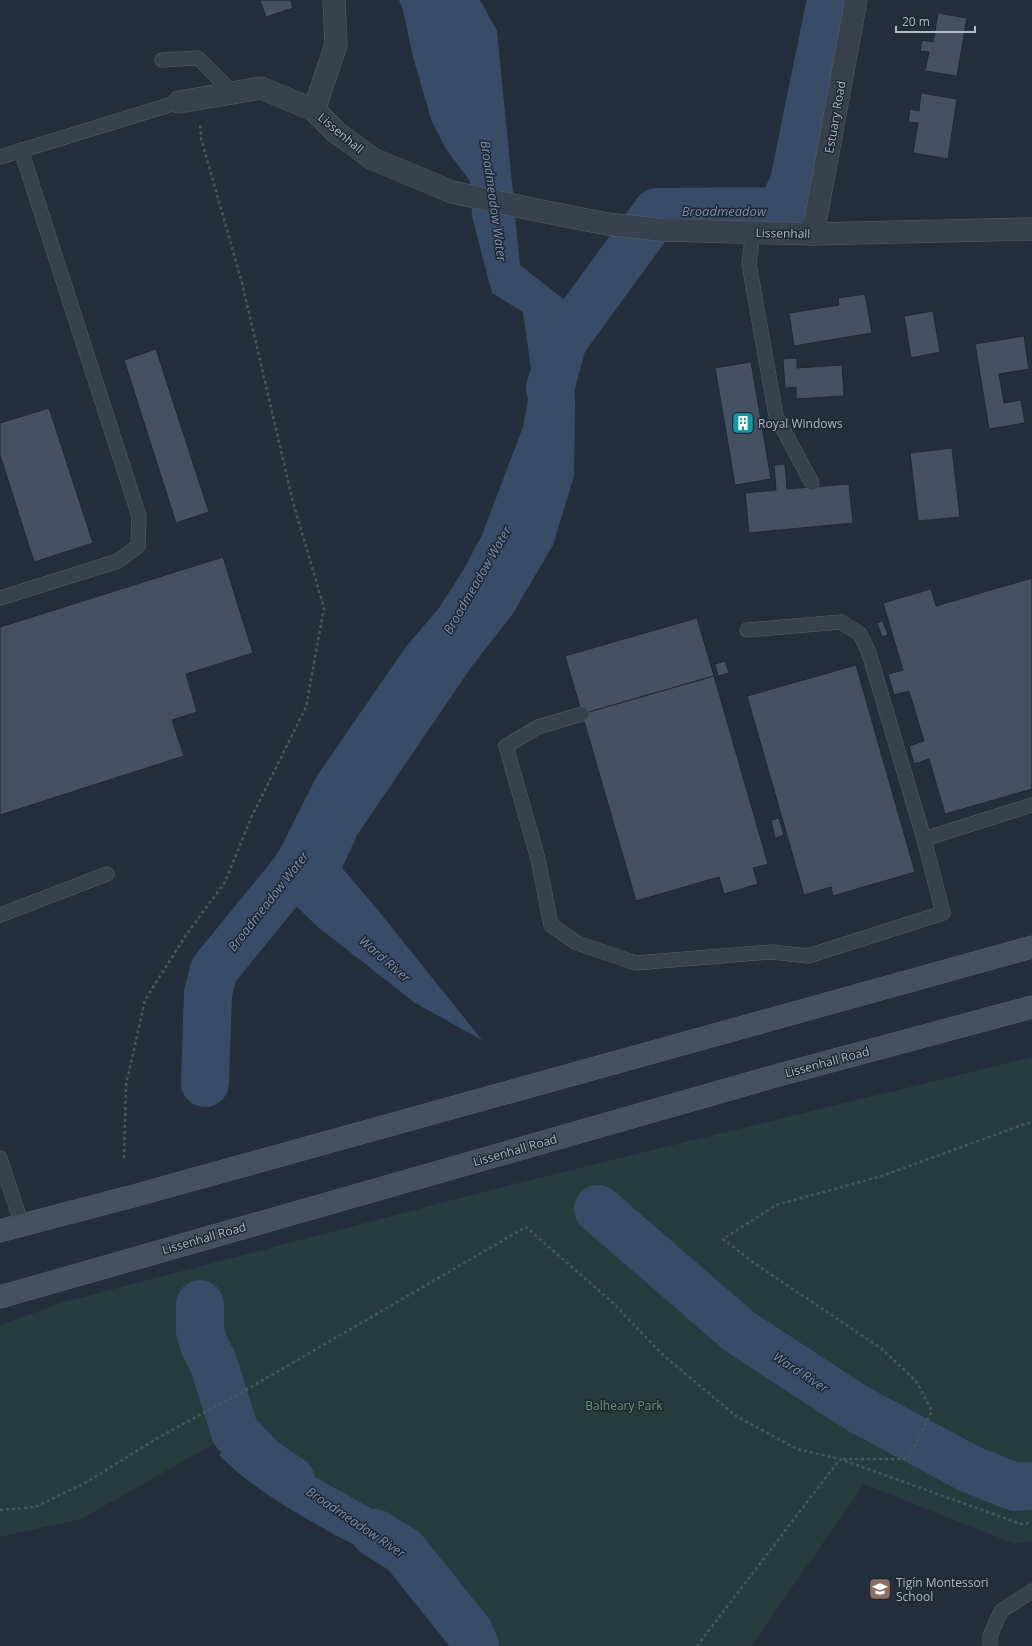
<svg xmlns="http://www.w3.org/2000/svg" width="1032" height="1646" viewBox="0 0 1032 1646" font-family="'Open Sans',sans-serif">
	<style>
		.green { fill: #263c3f }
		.water { fill: #394c67 }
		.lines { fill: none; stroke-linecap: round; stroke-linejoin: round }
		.river { stroke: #394c67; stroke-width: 48 }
		.building { fill: #455162; stroke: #1f2835 }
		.service-casing { stroke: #565f6c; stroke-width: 15 }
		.minor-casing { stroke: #565f6c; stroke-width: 23 }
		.tertiary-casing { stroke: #565f6c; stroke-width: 23 }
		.secondary-casing { stroke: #565f6c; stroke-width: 23 }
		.path { stroke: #44595c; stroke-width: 2.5; stroke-dasharray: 3 3; stroke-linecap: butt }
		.service { stroke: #38414e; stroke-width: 14 }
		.minor { stroke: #38414e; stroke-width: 22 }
		.tertiary { stroke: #38414e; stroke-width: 22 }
		.secondary { stroke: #465061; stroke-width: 22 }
		.labels { text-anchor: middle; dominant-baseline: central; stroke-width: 3; stroke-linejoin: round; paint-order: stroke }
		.street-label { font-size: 12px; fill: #b4bcc9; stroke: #1d2633 }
		.poi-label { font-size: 12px; fill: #b4bcc9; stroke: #1d2633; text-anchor: start }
		.park-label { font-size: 12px; fill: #6b9a76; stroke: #1d2633 }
		.water-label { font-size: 13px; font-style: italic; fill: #7c92b1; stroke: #1d2633 }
	</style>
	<rect width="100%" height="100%" fill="#242f3e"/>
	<polygon class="green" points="1032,1057 1032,1541 1015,1544 864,1484 751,1646 489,1646 459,1591 392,1520 235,1432 81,1519 0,1537 0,1325 64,1302 506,1186"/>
	<g class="water">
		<polygon points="399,0 480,0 497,31 520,265 572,306 575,405 574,476 553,545 512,615 472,666 357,835 342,868 377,909 482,1040 415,1003 318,927 296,906 274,862 283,843 317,776 405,648 439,608 464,569 482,535 523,427 532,376 523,312 492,293 472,216 470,181 446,149 432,122 413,57 403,10"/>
		<path d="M242,1436L392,1520L436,1567L412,1584C392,1560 367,1552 341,1538C297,1514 255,1491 219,1455Z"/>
	</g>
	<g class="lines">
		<g class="river">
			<polyline points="550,389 563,341 657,212 781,211 794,182 831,0"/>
			<polyline points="205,1083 208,993 214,970 293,873 323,828"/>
			<polyline points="598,1209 740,1332 858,1409 970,1469 1015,1487 1032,1486"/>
			<polyline points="200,1304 200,1331 204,1345 213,1362 235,1432 264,1462 291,1480"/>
			<polyline points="375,1533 404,1551 469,1632 475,1646"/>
		</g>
	</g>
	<g class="building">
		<polygon points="260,0 290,0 293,8 266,17"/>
		<polygon points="938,13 967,18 957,76 925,71 929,52 920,51 922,40 933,42"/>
		<polygon points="921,93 957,99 948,159 913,153 918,123 908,122 910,109 919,111"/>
		<polygon points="865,294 872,333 794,346 789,313 839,305 838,298"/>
		<polygon points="933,311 940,352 911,358 904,316"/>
		<polygon points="1024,336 1029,369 999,374 1004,403 1021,400 1025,423 989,429 975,344"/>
		<polygon points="156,349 209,512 176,523 124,360"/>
		<polygon points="797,358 797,368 842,365 844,396 796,399 796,387 785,388 783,359"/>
		<polygon points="751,362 771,479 735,485 715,368"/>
		<polygon points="49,408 93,543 34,562 0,455 0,423"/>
		<polygon points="952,448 960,517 918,521 910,453"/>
		<polygon points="785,464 787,489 849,484 853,523 749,533 745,493 776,490 774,465"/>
		<polygon points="223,557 253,653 186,674 197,712 172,720 184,756 0,815 0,627"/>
		<polygon points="1032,578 1032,789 945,814 929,759 914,764 909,746 924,741 909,691 894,695 888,674 903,670 883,603 931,589 936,606"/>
		<polygon points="697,618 714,676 582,714 565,656"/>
		<polygon points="883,621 888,635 882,637 877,623"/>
		<polygon points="725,661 729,673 718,676 715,664"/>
		<polygon points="856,665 915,872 833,896 831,887 804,895 747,696"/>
		<polygon points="714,676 768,864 753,868 758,884 724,894 719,877 636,901 582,714"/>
		<polygon points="779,818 784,835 775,838 771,820"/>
	</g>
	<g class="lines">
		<g class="service-casing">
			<g id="service">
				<polyline points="162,60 198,58 233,93"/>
				<polyline points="0,157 179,102"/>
				<polyline points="753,232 749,264 776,416 812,483"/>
				<polyline points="0,598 118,561 138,546 139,516 21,150"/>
				<polyline points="747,630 841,622 860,634 869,653 924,839"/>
				<polyline points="582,714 538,727 506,746 538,859 551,925 577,943 636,963 771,952 808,956 943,913 924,839 1032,805"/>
				<polyline points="0,915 107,874"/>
				<polyline points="0,1158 22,1225"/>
				<polyline points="990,1646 990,1636 1001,1611 1032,1591"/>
			</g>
		</g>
		<g class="minor-casing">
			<g id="minor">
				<polyline points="179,102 261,88 314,110 336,132 373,159 452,192 536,210 607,224 663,230 813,234"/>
				<polyline points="314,110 336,45 334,0"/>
			</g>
		</g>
		<g class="tertiary-casing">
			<polyline id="tertiary" points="856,0 813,234 1032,229"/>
		</g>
		<g class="secondary-casing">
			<g id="secondary">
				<polyline points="0,1231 137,1195 1032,947"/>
				<polyline points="0,1297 779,1075 1032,1007"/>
			</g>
		</g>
		<g class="path">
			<polyline points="124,1158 126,1085 145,1000 186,935 225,882 251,818 306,707 324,608 293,502 242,283 201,138 200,123"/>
			<polyline points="843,1459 908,1459 932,1411 916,1381 882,1349 754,1263 723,1239 776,1205 882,1176 1022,1125 1032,1122"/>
			<polyline points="0,1510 35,1507 85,1483 161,1436 251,1387 526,1227 612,1302 663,1355 736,1416 797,1449 840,1459 1021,1524 1032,1523"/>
			<polyline points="697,1646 840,1459"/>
		</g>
		<use href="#service" class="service"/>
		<use href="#minor" class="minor"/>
		<use href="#tertiary" class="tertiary"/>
		<use href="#secondary" class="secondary"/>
	</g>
	<defs>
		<g id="building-square" transform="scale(1.15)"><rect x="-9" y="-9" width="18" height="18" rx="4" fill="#0f9aa8" stroke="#1d2633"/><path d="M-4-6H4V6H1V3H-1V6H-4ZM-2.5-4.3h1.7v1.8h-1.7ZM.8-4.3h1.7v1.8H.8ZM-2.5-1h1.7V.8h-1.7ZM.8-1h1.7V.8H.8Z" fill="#fff"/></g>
		<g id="school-square" transform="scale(1.15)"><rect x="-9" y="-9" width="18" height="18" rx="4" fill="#8d6e63" stroke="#1d2633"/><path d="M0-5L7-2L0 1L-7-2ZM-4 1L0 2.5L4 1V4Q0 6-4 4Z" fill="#fff"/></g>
	</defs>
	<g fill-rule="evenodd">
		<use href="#building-square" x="743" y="423"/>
		<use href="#school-square" x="880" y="1589"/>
	</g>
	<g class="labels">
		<g class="street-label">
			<text transform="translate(835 117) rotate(-80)">Estuary Road</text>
			<text transform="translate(341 133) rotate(40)">Lissenhall</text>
			<text transform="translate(783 233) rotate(1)">Lissenhall</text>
			<text transform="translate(827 1062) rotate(-15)">Lissenhall Road</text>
			<text transform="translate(515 1150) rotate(-16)">Lissenhall Road</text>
			<text transform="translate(204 1238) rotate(-16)">Lissenhall Road</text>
		</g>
		<g class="poi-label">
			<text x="758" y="423">Royal Windows</text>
			<text x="896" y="1582">Tigín Montessori<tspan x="896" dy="14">School</tspan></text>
		</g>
		<g class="park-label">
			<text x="624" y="1405">Balheary Park</text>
		</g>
		<g class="water-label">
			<text transform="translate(494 201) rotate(82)">Broadmeadow Water</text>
			<text x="724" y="211">Broadmeadow</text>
			<text transform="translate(477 580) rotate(-60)">Broadmeadow Water</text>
			<text transform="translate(268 901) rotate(-52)">Broadmeadow Water</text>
			<text transform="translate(385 959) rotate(41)">Ward River</text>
			<text transform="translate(801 1372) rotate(33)">Ward River</text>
			<text transform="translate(356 1522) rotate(34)">Broadmeadow River</text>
		</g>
	</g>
	<path d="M896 26v6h79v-6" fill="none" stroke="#b4bcc9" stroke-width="2"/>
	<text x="902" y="26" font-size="12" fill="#b4bcc9" stroke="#1d2633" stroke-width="3" paint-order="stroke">20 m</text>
</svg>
